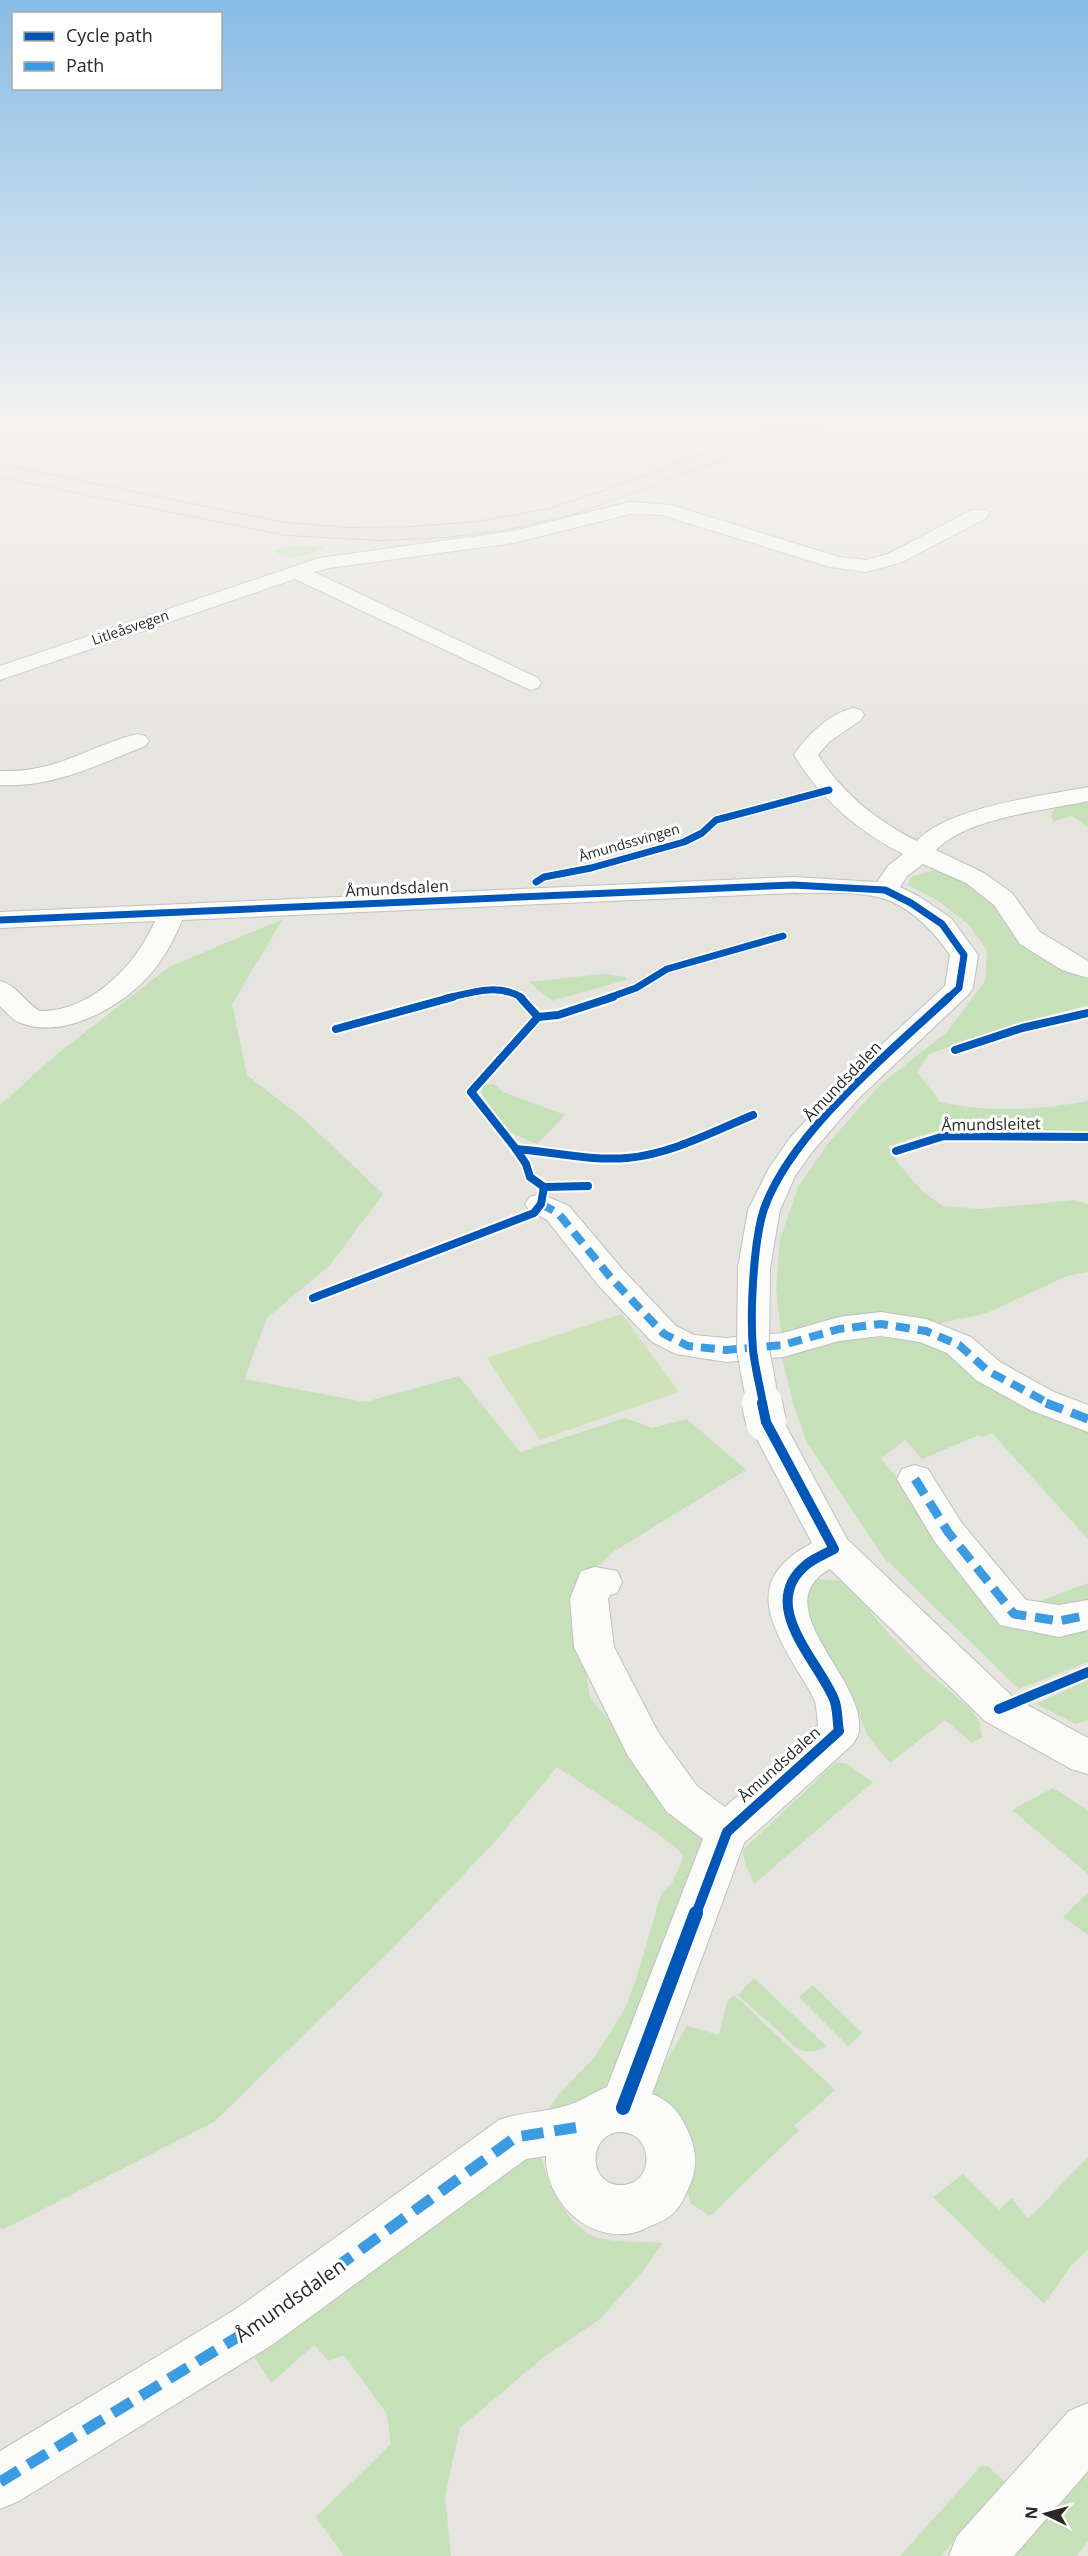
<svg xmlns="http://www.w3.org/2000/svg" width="1088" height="2556" viewBox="0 0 1088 2556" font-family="'Open Sans',sans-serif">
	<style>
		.green { fill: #c6e0b9 }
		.pitch { fill: #cee4b8 }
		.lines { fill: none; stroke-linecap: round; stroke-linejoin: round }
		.minor-casing { stroke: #c0c0c0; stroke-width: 2 }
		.major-casing { stroke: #bfbebc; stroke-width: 2 }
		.minor { fill: #fbfbfa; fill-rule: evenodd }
		.major { fill: #e4e2d4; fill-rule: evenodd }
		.minor-bridge-far1-casing { stroke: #c0c0c0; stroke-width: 34; stroke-linecap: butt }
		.minor-bridge-casing { stroke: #c0c0c0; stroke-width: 42; stroke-linecap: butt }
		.minor-bridge-far1 { stroke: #fbfbfa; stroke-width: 32 }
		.minor-bridge { stroke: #fbfbfa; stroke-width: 40 }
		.quiet-far2 { stroke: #3d9ce1; stroke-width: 8; stroke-dasharray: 14 8; stroke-linecap: butt }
		.quiet-far1 { stroke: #3d9ce1; stroke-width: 9; stroke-dasharray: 18 9; stroke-linecap: butt }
		.quiet { stroke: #3d9ce1; stroke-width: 11; stroke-dasharray: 22 11; stroke-linecap: butt }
		.cycleway-far3-casing { stroke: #fff; stroke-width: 10 }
		.cycleway-far2-casing { stroke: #fff; stroke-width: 12 }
		.cycleway-far1-casing { stroke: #fff; stroke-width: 14 }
		.cycleway-casing { stroke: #fff; stroke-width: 17 }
		.cycleway-far3 { stroke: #0057b8; stroke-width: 7 }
		.cycleway-far2 { stroke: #0057b8; stroke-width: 8 }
		.cycleway-far1 { stroke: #0057b8; stroke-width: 10 }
		.cycleway { stroke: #0057b8; stroke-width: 14 }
		.labels { text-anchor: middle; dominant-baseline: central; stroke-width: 6; stroke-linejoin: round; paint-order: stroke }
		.far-street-label { font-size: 14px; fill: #292929; stroke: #fff }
		.street-label { font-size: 16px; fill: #292929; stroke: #fff }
		.near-street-label { font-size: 20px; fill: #292929; stroke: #fff }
	</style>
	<rect width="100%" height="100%" fill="#e6e4de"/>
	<g class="green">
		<path d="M293,546L324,547C312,556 287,562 275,551Z"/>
		<polygon points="1088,799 1088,828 1072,816 1054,821 1051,817 1053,811 1057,808"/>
		<path d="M934,870L956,875L1088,976V1005L1028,1021L945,1048L928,1055L917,1071L940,1102C990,1113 1038,1110 1088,1101V1131L943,1129L888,1146L898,1163L923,1192L943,1206L980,1209L1076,1200L1088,1204V1272L1067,1276L987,1313L937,1324H815L781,1332L776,1289L780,1239L798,1187L830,1141L881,1084L947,1032L985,981L987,950L969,925L937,900L908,885L911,877Z"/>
		<polygon points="283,919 232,1004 247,1075 305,1120 383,1194 330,1265 267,1318 244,1379 365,1402 459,1376 520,1452 625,1418 652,1428 687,1419 746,1470 613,1552 573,1590 590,1698 705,1835 615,2087 543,2116 561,2092 595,2057 625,2008 635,1983 661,1894 672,1883 684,1855 661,1836 557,1767 492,1845 392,1949 214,2122 4,2229 0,2228 0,1105 56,1055 169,967"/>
		<polygon points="603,974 626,977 626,980 552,1001 529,982"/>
		<path d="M494,1084L503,1092L565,1115L537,1144C508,1134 486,1116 480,1085Z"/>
		<polygon points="864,1337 936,1341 1088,1426 1088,1539 992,1433 981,1437 979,1435 922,1459 905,1440 881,1458 1012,1623 1088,1623 1088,1662 1019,1689 885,1559 807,1443 793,1403 780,1350 826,1341"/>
		<polygon points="818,1579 842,1581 855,1593 889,1634 927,1672 971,1709 979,1721 982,1737 972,1743 945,1720 890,1763 867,1735 857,1709 814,1641 801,1613 807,1591"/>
		<polygon points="1088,1583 1088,1606 1024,1607"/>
		<polygon points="1088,1680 1088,1720 1076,1724 1036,1704"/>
		<polygon points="836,1762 847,1764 873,1782 754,1884 745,1864 743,1850"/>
		<polygon points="1053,1788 1088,1810 1088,1874 1012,1810"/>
		<polygon points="1088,1893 1088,1935 1063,1917"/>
		<path d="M754,1978L826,2046C816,2053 809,2052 798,2049L738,1995Z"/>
		<polygon points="813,1985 862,2033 848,2046 799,1997"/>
		<polygon points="734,1995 835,2090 794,2126 799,2130 710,2216 690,2203 687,2185 654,2096 653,2083 687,2026 719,2035 727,2002"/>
		<path d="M540,2153C546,2181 568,2229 598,2238C618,2243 642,2241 663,2243L642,2272L600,2319L545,2356L460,2428L445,2496L451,2556H344L316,2517L391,2444L387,2414L344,2355L329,2361L314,2345L271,2383L249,2349L496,2170Z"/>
		<polygon points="1088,2157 1088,2250 1071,2266 1044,2304 933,2197 963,2174 999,2210 1012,2198 1028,2219"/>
		<polygon points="1088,2453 1088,2541 1076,2556 999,2556"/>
		<polygon points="981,2466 987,2466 1005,2482 941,2556 900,2556"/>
	</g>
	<polygon class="pitch" points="622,1314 679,1392 540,1440 487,1358"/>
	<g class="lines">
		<g class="minor-casing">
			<g id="minor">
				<polygon points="630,502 671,505 839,557 866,560 888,554 972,510 986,510 989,514 986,518 902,562 866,572 830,567 662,515 630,514 513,543 329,568 314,572 538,678 541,683 538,688 530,690 295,579 0,680 0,666 319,558 513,531"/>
				<path d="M853,708L861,710L864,715L861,720L829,742L818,755C842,793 877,821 917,841C948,807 1042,796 1088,787V801C1044,811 968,817 936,850L984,873L1012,893L1040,932L1088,961V978L1062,970L1020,944L994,905L966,883L923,864L907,876L900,887L920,897L951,918L978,955L973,988L969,994L858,1099L812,1152L795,1176L780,1210L770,1268L766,1276L754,1279L742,1276L738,1268L748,1210L769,1168L790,1138L836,1087L945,986L950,955C934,931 908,904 878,897C851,891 820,893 793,893L182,920C173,943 160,965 143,982C115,1010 61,1039 21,1023C12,1020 6,1012 0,1006V981C17,985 24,1002 40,1011C91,1012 136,965 155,921L0,928V912L793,877L877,882L888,866L903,854C857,831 821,799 794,755C807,735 829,714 853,708Z"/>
				<path d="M137,734L145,736L149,741L145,746C98,765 52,788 0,785V771C57,773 86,747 137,734Z"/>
				<polygon points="541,1194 569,1206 623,1270 676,1326 694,1335 726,1338 783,1333 839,1317 881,1312 926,1319 971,1337 1000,1362 1054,1392 1088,1405 1088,1432 1030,1410 976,1380 947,1353 920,1342 881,1336 839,1341 783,1357 726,1362 676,1354 652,1342 599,1286 547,1220 530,1211 525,1204 530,1197"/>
				<path d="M766,1409L779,1413L847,1539L1013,1697L1088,1738V1774L1071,1769L985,1721L830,1569C763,1606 866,1678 859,1731C859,1734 855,1740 854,1743L744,1843L652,2094C673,2102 682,2116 690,2136C697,2153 697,2168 690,2185C686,2193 683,2202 677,2209C670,2218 661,2222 650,2226C642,2230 634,2234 624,2234C582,2237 545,2197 546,2156L526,2159L272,2345L19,2501L0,2509V2451L236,2309L499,2120C522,2111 546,2113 568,2105C580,2102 594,2092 607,2087L703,1839L667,1812L628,1756L574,1647L570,1599L581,1571L595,1567L617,1571L622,1582L617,1593L610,1595L608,1599L614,1647L658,1732L697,1786L725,1807L818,1725C817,1718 817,1709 815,1702C811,1691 803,1680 797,1670C766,1617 747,1578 812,1543L748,1422L753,1413ZM621,2132C655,2133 655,2185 621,2185C587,2185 587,2133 621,2132Z"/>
				<polygon points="915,1465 928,1469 961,1522 1026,1600 1059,1605 1088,1600 1088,1630 1059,1637 1000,1625 935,1542 897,1479 902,1469"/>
				<polygon points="1088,2403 1088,2471 1014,2556 949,2556 957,2536 1069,2411"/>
			</g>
		</g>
		<g class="major-casing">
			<polygon id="major" points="798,419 824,419 821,423 577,513 509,529 445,537 381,540 286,535 0,477 0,465 286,523 349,528 413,527 477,522 549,509 607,490"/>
		</g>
		<use href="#minor" class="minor"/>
		<use href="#major" class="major"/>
		<g class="minor-bridge-far1-casing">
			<polyline id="minor-bridge-far1" points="754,1268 753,1350 763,1404"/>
		</g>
		<g class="minor-bridge-casing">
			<polyline id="minor-bridge" points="762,1403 766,1422"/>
		</g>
		<use href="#minor-bridge-far1" class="minor-bridge-far1"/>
		<use href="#minor-bridge" class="minor-bridge"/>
		<polyline class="quiet-far2" points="541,1204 558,1213 611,1278 664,1334 688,1346 726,1350 783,1345 839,1329 881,1324 926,1331 959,1345 988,1371 1050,1404"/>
		<g class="quiet-far1">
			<polyline points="1046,1403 1088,1419"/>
			<polyline points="915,1479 948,1532 1014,1614 1059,1621 1088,1615"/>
		</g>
		<polyline class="quiet" points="0,2482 254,2327 516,2137 579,2127"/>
		<g class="cycleway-far3-casing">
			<g id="cycleway-far3">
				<polyline points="536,882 544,877 591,868 684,842 702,833 716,820 829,790"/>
				<polyline points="0,920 793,885 885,890 911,903 942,924 964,955 959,988 948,998"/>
				<path d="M447,998C472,992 500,983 522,998"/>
				<polyline points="608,998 636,988 667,969 783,936"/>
			</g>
		</g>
		<g class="cycleway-far2-casing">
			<g id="cycleway-far2">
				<polyline points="520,997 538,1017 471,1092 516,1149 526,1164 530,1177 544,1187 588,1186"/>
				<polyline points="538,1017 558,1015 613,997"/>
				<polyline points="336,1029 453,997"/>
				<polyline points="955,1050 1022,1028 1088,1013"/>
				<path d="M516,1149C553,1152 590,1161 627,1158C671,1154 712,1132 753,1115"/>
				<polyline points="896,1151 944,1136 1088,1137"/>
				<polyline points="313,1298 534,1213 541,1204 544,1187"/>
				<path d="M763,1404C760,1386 755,1368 753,1350C750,1314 753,1243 764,1209C791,1132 890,1052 949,997"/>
			</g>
		</g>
		<g class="cycleway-far1-casing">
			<g id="cycleway-far1">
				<polyline points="999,1709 1088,1672"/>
				<path d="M696,1914L727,1832L839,1731C837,1721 838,1709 834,1699C817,1659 758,1605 806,1565C814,1558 825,1554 834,1549L766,1422L762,1403"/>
			</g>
		</g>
		<g class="cycleway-casing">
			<polyline id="cycleway" points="623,2108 696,1913"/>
		</g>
		<use href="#cycleway-far3" class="cycleway-far3"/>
		<use href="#cycleway-far2" class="cycleway-far2"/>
		<use href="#cycleway-far1" class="cycleway-far1"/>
		<use href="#cycleway" class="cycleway"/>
	</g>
	<linearGradient id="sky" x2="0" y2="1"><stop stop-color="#87bce6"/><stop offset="0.54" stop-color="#f4f3f0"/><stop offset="1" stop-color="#f4f3f0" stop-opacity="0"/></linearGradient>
	<rect width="1088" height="777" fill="url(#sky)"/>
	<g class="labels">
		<g class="far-street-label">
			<text transform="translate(130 627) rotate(-19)">Litleåsvegen</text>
			<text transform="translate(629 842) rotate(-16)">Åmundssvingen</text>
		</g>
		<g class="street-label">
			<text transform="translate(397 888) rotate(-3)">Åmundsdalen</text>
			<text transform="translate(842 1081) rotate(-46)">Åmundsdalen</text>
			<text transform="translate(991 1124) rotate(-1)">Åmundsleitet</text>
			<text transform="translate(779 1764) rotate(-42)">Åmundsdalen</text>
		</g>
		<g class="near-street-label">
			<text transform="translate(290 2300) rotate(-35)">Åmundsdalen</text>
		</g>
	</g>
	<rect x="12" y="12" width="210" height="78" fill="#ffffff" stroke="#a9a9a9" stroke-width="1.5"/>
	<rect x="24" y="32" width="30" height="9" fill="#0057b8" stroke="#a9a9a9" stroke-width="1.5"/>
	<text x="66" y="42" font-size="18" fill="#292929">Cycle path</text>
	<rect x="24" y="62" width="30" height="9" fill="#3d9ce1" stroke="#a9a9a9" stroke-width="1.5"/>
	<text x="66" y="72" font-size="18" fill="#292929">Path</text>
	<g transform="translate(1046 2514) rotate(275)" stroke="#ffffff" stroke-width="4.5" paint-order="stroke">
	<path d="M0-4.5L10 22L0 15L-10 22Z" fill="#292929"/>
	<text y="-9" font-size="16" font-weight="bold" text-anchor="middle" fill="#292929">N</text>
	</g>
</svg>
